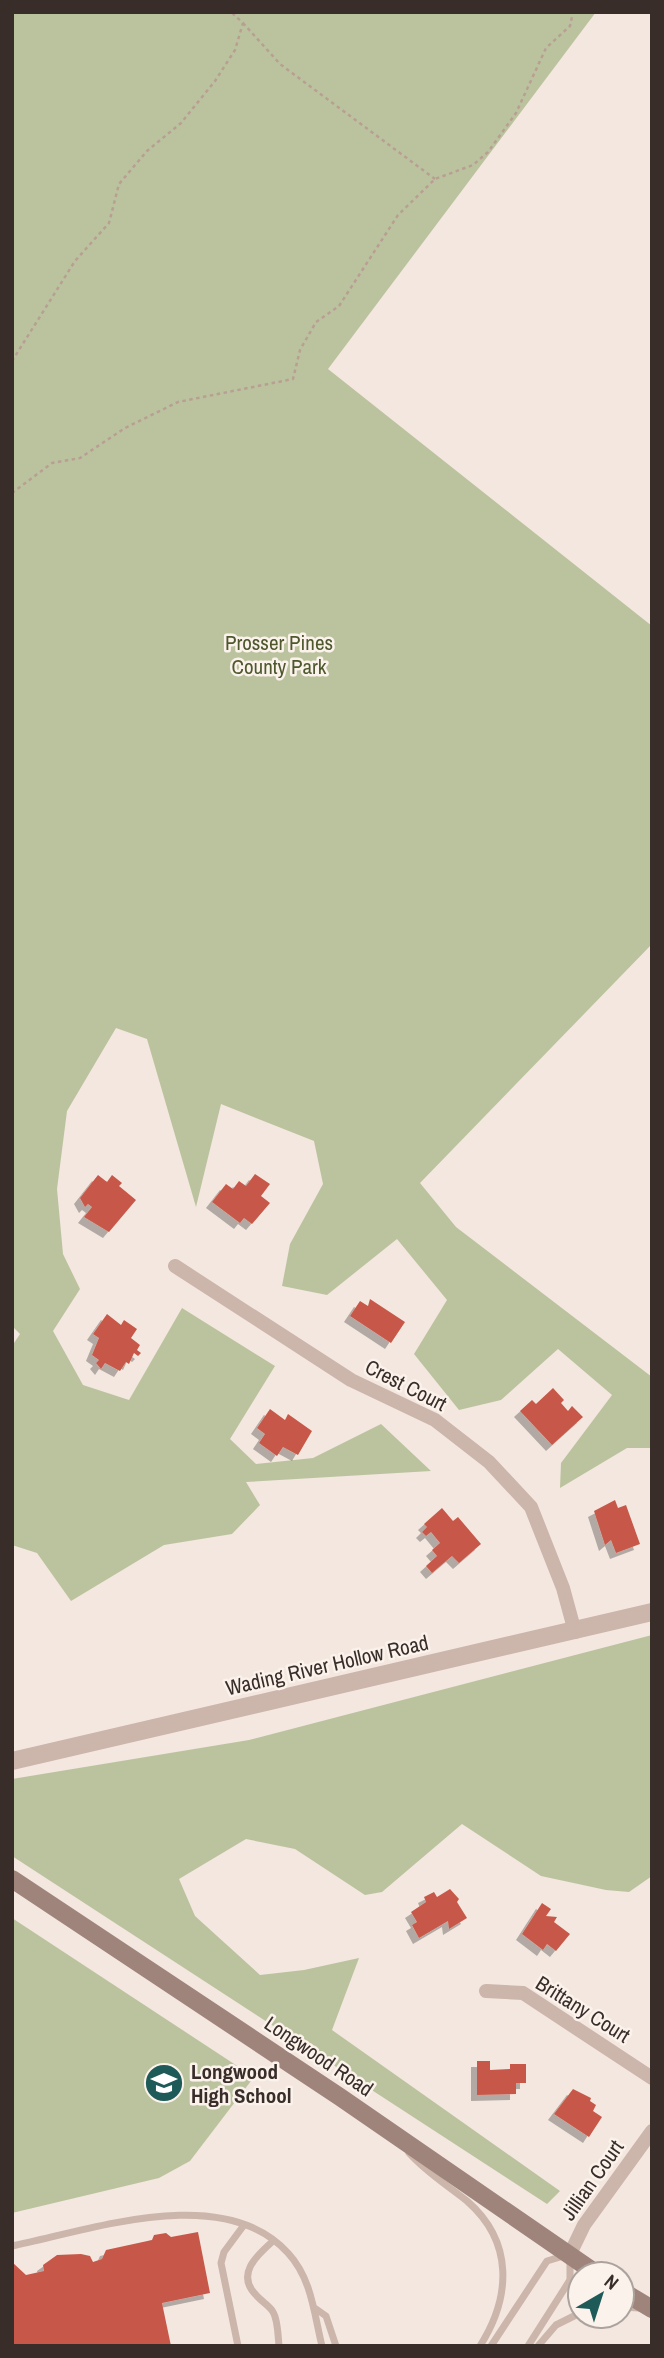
<svg xmlns="http://www.w3.org/2000/svg" width="664" height="2358" viewBox="0 0 664 2358" font-family="'Archivo Narrow',sans-serif">
	<style>
		.green { fill: #bbc39e }
		.building { fill: #c75949; filter: url(#shadow) }
		.lines { fill: none; stroke-linecap: round; stroke-linejoin: round }
		.path { stroke: #b89f94; stroke-width: 2.5; stroke-dasharray: 3.5 3.5; stroke-linecap: butt }
		.service { stroke: #ccb5aa; stroke-width: 7 }
		.minor { stroke: #ccb5aa; stroke-width: 14 }
		.tertiary { stroke: #ccb5aa; stroke-width: 18 }
		.secondary { stroke: #9f847b; stroke-width: 18 }
		.labels { text-anchor: middle; dominant-baseline: central; stroke-width: 5; stroke-linejoin: round; paint-order: stroke }
		.park-label { font-size: 21px; fill: #4d582d; stroke: #faf2eb }
		.street-label { font-size: 21px; fill: #392d2a; stroke: #faf2eb }
		.poi-label { font-size: 21px; font-weight: bold; fill: #392d2a; stroke: #faf2eb; text-anchor: start }
	</style>
	<defs>
		<filter id="shadow"><feDropShadow dx="-6" dy="6" stdDeviation="0" flood-color="#0004"/></filter>
	</defs>
	<rect width="100%" height="100%" fill="#f3e7df"/>
	<g class="green">
		<polygon points="12,12 596,12 328,369 652,626 652,944 420,1183 456,1227 652,1377 652,1448 627,1448 560,1488 561,1463 612,1395 558,1349 501,1400 459,1410 414,1354 447,1300 397,1239 327,1295 282,1286 290,1244 323,1184 314,1141 221,1104 196,1207 147,1039 116,1028 67,1111 57,1189 63,1254 80,1289 53,1331 83,1385 129,1400 182,1308 275,1366 230,1439 256,1464 313,1458 381,1424 431,1471 246,1482 260,1505 232,1534 164,1545 71,1601 37,1553 12,1545 12,1346 20,1334 12,1326"/>
		<polygon points="652,1635 652,1876 629,1892 606,1890 541,1876 462,1824 382,1892 365,1895 295,1849 246,1839 179,1879 195,1916 260,1975 304,1970 359,1958 332,2030 560,2191 547,2204 12,1856 12,1779 249,1740"/>
		<polygon points="12,1918 254,2077 190,2161 159,2178 12,2213"/>
	</g>
	<g class="building">
		<polygon points="255,1174 270,1184 261,1196 270,1203 252,1224 244,1218 240,1223 212,1202 226,1184 233,1189 239,1181 246,1186"/>
		<polygon points="98,1175 107,1182 112,1175 122,1183 119,1186 136,1200 109,1232 84,1217 92,1207 88,1204 85,1207 80,1198"/>
		<polygon points="370,1299 405,1322 391,1343 350,1316 360,1301 368,1306"/>
		<polygon points="107,1314 121,1325 124,1320 137,1329 131,1338 140,1345 137,1350 141,1353 138,1356 134,1353 129,1364 126,1362 120,1371 105,1363 101,1369 96,1363 99,1360 92,1355 99,1338 93,1334"/>
		<polygon points="553,1388 564,1400 561,1403 568,1411 572,1406 583,1417 552,1445 520,1411 532,1400 536,1404"/>
		<polygon points="270,1409 285,1420 288,1414 312,1431 298,1455 283,1447 277,1456 259,1443 265,1434 257,1428"/>
		<polygon points="615,1500 618,1508 626,1505 640,1544 616,1553 611,1540 605,1545 594,1511"/>
		<polygon points="442,1508 453,1521 458,1517 481,1544 459,1563 452,1556 432,1573 426,1566 437,1556 432,1550 440,1543 431,1532 426,1536 422,1532 427,1527 424,1524"/>
		<polygon points="450,1889 459,1899 457,1902 467,1918 449,1929 448,1921 419,1938 412,1925 417,1922 411,1912 426,1902 424,1897 434,1892 437,1897"/>
		<polygon points="542,1903 551,1909 546,1916 557,1917 554,1922 570,1934 556,1951 547,1944 543,1950 522,1934"/>
		<polygon points="477,2061 490,2061 490,2070 510,2069 510,2064 526,2064 526,2083 516,2083 516,2094 477,2095"/>
		<polygon points="573,2089 591,2098 590,2101 596,2105 593,2111 602,2117 589,2137 554,2114"/>
		<polygon points="198,2232 210,2293 162,2303 171,2346 12,2346 12,2262 26,2275 44,2271 43,2265 57,2255 81,2254 90,2256 93,2262 102,2259 106,2250 152,2240 154,2235 166,2233 171,2237"/>
	</g>
	<g class="lines">
		<g class="path">
			<polyline points="243,23 280,64 435,179"/>
			<polyline points="12,361 75,261 109,223 119,184 147,151 181,123 215,81 235,50 243,23 231,12"/>
			<polyline points="12,493 52,463 80,458 125,428 178,402 293,379 300,350 316,322 339,306 398,215 435,179 473,165 488,152 516,113 546,48 570,26 573,12"/>
		</g>
		<g class="service">
			<path d="M409,2153C427,2173 447,2185 467,2201C514,2242 511,2297 480,2346"/>
			<path d="M273,2241C256,2256 235,2275 257,2296C261,2301 270,2306 273,2312C278,2320 278,2336 279,2346"/>
			<path d="M12,2246C91,2230 224,2182 288,2253C312,2279 314,2314 322,2346"/>
			<polyline points="622,2307 639,2308"/>
			<polyline points="316,2309 326,2316 336,2346"/>
			<polyline points="238,2346 221,2263 224,2252 244,2225"/>
			<polyline points="491,2346 547,2261 570,2254 570,2280 528,2346"/>
			<polyline points="538,2346 556,2325 580,2313"/>
		</g>
		<g class="minor">
			<polyline points="175,1266 351,1380 435,1420 489,1462 531,1507 563,1588 575,1632"/>
			<polyline points="486,1991 523,1993 652,2078"/>
			<polyline points="570,2254 584,2225 652,2131"/>
		</g>
		<polyline class="tertiary" points="12,1761 652,1612"/>
		<g class="secondary">
			<polyline points="12,1879 340,2097 597,2274"/>
			<polyline points="622,2291 652,2309"/>
		</g>
	</g>
	<defs>
		<g id="school-disc" transform="scale(2.0125)"><circle r="9.5" fill="#1e5b58" stroke="#faf2eb"/><path d="M0-5L7-2L0 1L-7-2ZM-4 1L0 2.5L4 1V4Q0 6-4 4Z" fill="#fff"/></g>
	</defs>
	<g fill-rule="evenodd">
		<use href="#school-disc" x="164" y="2083"/>
	</g>
	<g class="labels">
		<g class="park-label">
			<text x="279" y="642">Prosser Pines<tspan x="279" dy="24">County Park</tspan></text>
		</g>
		<g class="street-label">
			<text transform="translate(406 1385) rotate(27)">Crest Court</text>
			<text transform="translate(327 1665) rotate(-13)">Wading River Hollow Road</text>
			<text transform="translate(583 2009) rotate(32)">Brittany Court</text>
			<text transform="translate(319 2056) rotate(34)">Longwood Road</text>
			<text transform="translate(592 2180) rotate(-55)">Jillian Court</text>
		</g>
		<g class="poi-label">
			<text x="191" y="2071">Longwood<tspan x="191" dy="24">High School</tspan></text>
		</g>
	</g>
	<rect width="664" height="2358" fill="none" stroke="#392d2a" stroke-width="28"/>
	<g transform="translate(601 2295) rotate(39)"><circle r="33" fill="#faf2eb" stroke="#ada39e" stroke-width="2"/>
	<path d="M0-5L12 26L0 18L-12 26Z" fill="#1e5b58"/>
	<text y="-10" font-size="19" font-weight="bold" text-anchor="middle" fill="#392d2a">N</text>
	</g>
</svg>
